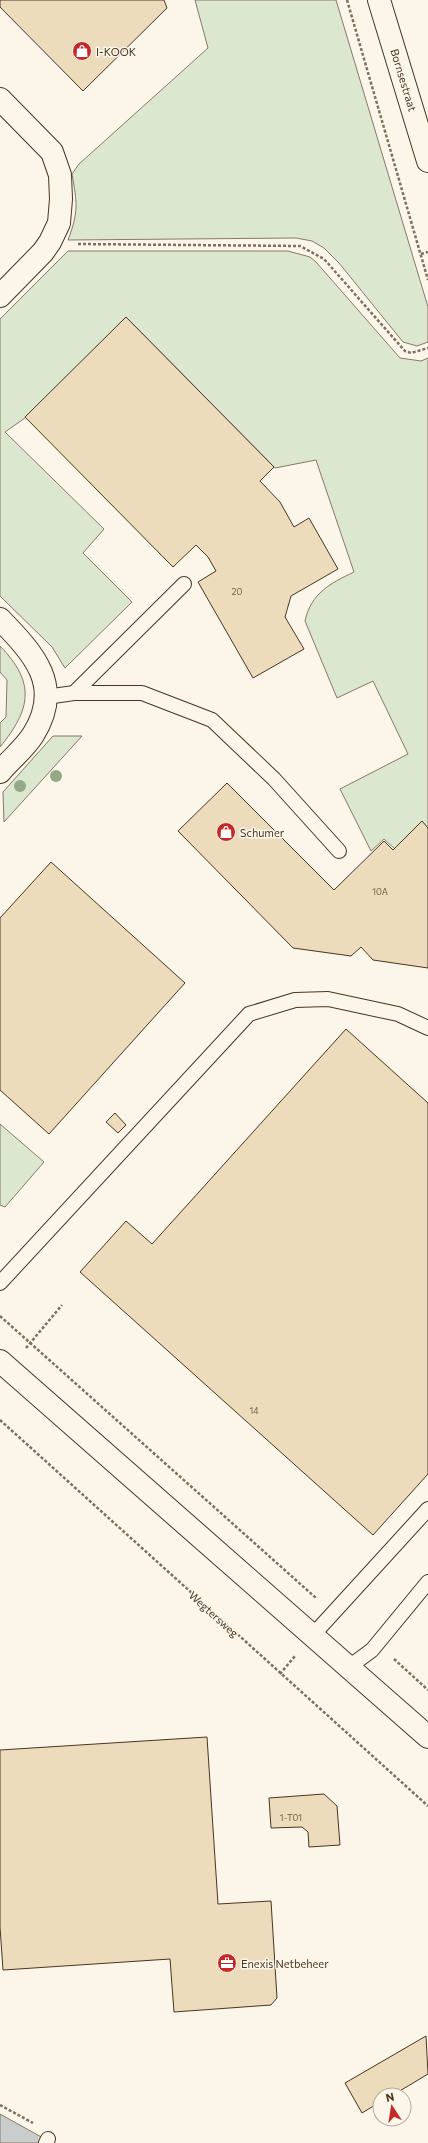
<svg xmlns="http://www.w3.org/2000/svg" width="428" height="2143" viewBox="0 0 428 2143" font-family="Commissioner,sans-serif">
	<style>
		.green { fill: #dce7d0; stroke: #887966 }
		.water { fill: #c9cecd; stroke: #887966 }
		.building { fill: #ecdcbc; stroke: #4a3520 }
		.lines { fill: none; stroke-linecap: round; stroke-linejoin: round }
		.lane-casing { stroke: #4a3520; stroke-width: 16 }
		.street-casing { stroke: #4a3520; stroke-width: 24 }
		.secondary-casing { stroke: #4a3520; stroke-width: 24 }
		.primary-casing { stroke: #4a3520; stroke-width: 24 }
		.path { stroke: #7f6f5c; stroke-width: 2.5; stroke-dasharray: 3 2; stroke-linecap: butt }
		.lane { stroke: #fbf6e9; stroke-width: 14 }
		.street { stroke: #fbf6e9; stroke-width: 22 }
		.secondary { stroke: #fbf6e9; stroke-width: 22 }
		.primary { stroke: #fbf6e9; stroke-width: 22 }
		.tree { fill: #96a887 }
		.labels { text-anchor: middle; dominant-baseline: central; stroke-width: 3; stroke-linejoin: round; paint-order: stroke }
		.number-label { font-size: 9px; fill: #725f47 }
		.poi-label { font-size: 11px; fill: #4a3520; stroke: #fbf6e9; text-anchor: start }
		.street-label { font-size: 11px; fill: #4a3520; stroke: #fbf6e9 }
	</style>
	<rect width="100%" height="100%" fill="#fbf6e9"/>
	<g class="green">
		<path d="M195,0H336L428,307V342L417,346L403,342L339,263L324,248L312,241L296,238L68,240C79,211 77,203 72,174L79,164L208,48Z"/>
		<path d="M68,251H288L310,257L316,262L400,358L421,361L428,358V829L395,849L384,839L371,851L340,789L408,754L373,681L337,698L305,621C311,593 331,583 354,572L316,460L275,468L127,318L25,418L5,432L104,529L83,553L132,602L65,668L52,647L0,596V319Z"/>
		<path d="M0,646C36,683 31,709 0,747V723L6,717L7,680L0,672Z"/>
		<polygon points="53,736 82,736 4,822 3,792"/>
		<polygon points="0,1124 44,1162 5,1207 0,1205"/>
	</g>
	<polygon class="water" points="0,2114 52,2143 0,2143"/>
	<g class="building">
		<polygon points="0,0 164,0 167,8 83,91 0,7"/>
		<polygon points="126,317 274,467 260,481 280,502 294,527 309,518 338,569 291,596 285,617 304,649 253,678 198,582 216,571 208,557 196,545 173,567 25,417"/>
		<polygon points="227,783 334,890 384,841 393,850 422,821 428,828 428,968 373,960 361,947 351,956 293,948 178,831"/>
		<polygon points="51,862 185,983 49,1134 0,1090 0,918"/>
		<polygon points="346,1029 428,1103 428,1474 373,1535 80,1272 126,1221 152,1244"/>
		<polygon points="115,1113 126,1125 118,1133 106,1122"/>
		<polygon points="207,1737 218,1904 271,1901 277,1998 271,2005 174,2012 170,1959 3,1970 0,1927 0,1750"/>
		<polygon points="324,1794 337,1806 340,1845 309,1847 308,1832 302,1827 271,1828 269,1798"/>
		<polygon points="426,2036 428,2074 393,2095 380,2095 380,2102 362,2113 345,2083"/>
	</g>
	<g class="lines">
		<g class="lane-casing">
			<g id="lane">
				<polyline points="74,693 142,693 212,720 274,779 339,851"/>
				<polyline points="46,697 74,693 184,584"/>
				<polyline points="0,1283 249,1014 295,1000 328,999 398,1014 428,1028"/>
				<polyline points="313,1635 428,1509"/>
				<polyline points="349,1667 372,1650 428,1582"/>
				<polyline points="46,2143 48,2139"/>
			</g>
		</g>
		<g class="street-casing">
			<g id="street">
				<polyline points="0,99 52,152 60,175 61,199 59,223 50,242 43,252 0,296"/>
				<path d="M0,619C34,654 64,686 33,735C24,749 10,760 0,772"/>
			</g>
		</g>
		<g class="secondary-casing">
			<polyline id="secondary" points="0,1361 428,1737"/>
		</g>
		<g class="primary-casing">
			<polyline id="primary" points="379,0 428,161"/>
		</g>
		<g class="path">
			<polyline points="347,0 428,280"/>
			<polyline points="78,244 300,246 324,259 405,351 411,353 428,348"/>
			<polyline points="421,254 428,252"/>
			<polyline points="0,1316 316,1598"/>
			<polyline points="26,1348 62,1305"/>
			<polyline points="0,1420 428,1806"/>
			<polyline points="394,1659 428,1690"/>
			<polyline points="280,1674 295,1656"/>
			<polyline points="0,2105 33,2123"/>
		</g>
		<use href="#lane" class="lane"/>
		<use href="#street" class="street"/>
		<use href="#secondary" class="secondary"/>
		<use href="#primary" class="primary"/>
	</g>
	<g class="tree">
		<circle cx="56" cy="776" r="6"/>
		<circle cx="20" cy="786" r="6"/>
	</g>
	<defs>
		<g id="shop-disc" transform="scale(1)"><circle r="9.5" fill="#c62828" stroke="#fbf6e9"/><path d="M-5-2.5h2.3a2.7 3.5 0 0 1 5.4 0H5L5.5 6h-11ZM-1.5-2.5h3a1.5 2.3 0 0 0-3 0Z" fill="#fff"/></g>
		<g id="office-disc" transform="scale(1)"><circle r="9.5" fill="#c62828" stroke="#fbf6e9"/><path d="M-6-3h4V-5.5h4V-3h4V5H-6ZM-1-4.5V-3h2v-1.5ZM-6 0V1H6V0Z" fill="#fff"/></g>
	</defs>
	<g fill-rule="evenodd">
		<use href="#shop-disc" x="82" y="51"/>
		<use href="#shop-disc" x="226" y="832"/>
		<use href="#office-disc" x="227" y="1963"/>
	</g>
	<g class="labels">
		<g class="number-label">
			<text x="237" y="591">20</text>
			<text x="380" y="891">10A</text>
			<text x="254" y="1410">14</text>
			<text x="291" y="1817">1-T01</text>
		</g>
		<g class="poi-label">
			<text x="96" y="51">I-KOOK</text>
			<text x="240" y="832">Schumer</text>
			<text x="241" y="1963">Enexis Netbeheer</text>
		</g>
		<g class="street-label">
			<text transform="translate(404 80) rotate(73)">Bornsestraat</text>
			<text transform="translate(214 1614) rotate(42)">Wegtersweg</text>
		</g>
	</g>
	<g transform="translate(392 2107) rotate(348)"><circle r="19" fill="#fbf6e9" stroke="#b4a999"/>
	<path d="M0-3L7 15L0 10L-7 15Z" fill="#c62828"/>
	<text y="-6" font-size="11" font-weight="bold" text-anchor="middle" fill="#4a3520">N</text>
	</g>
</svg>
